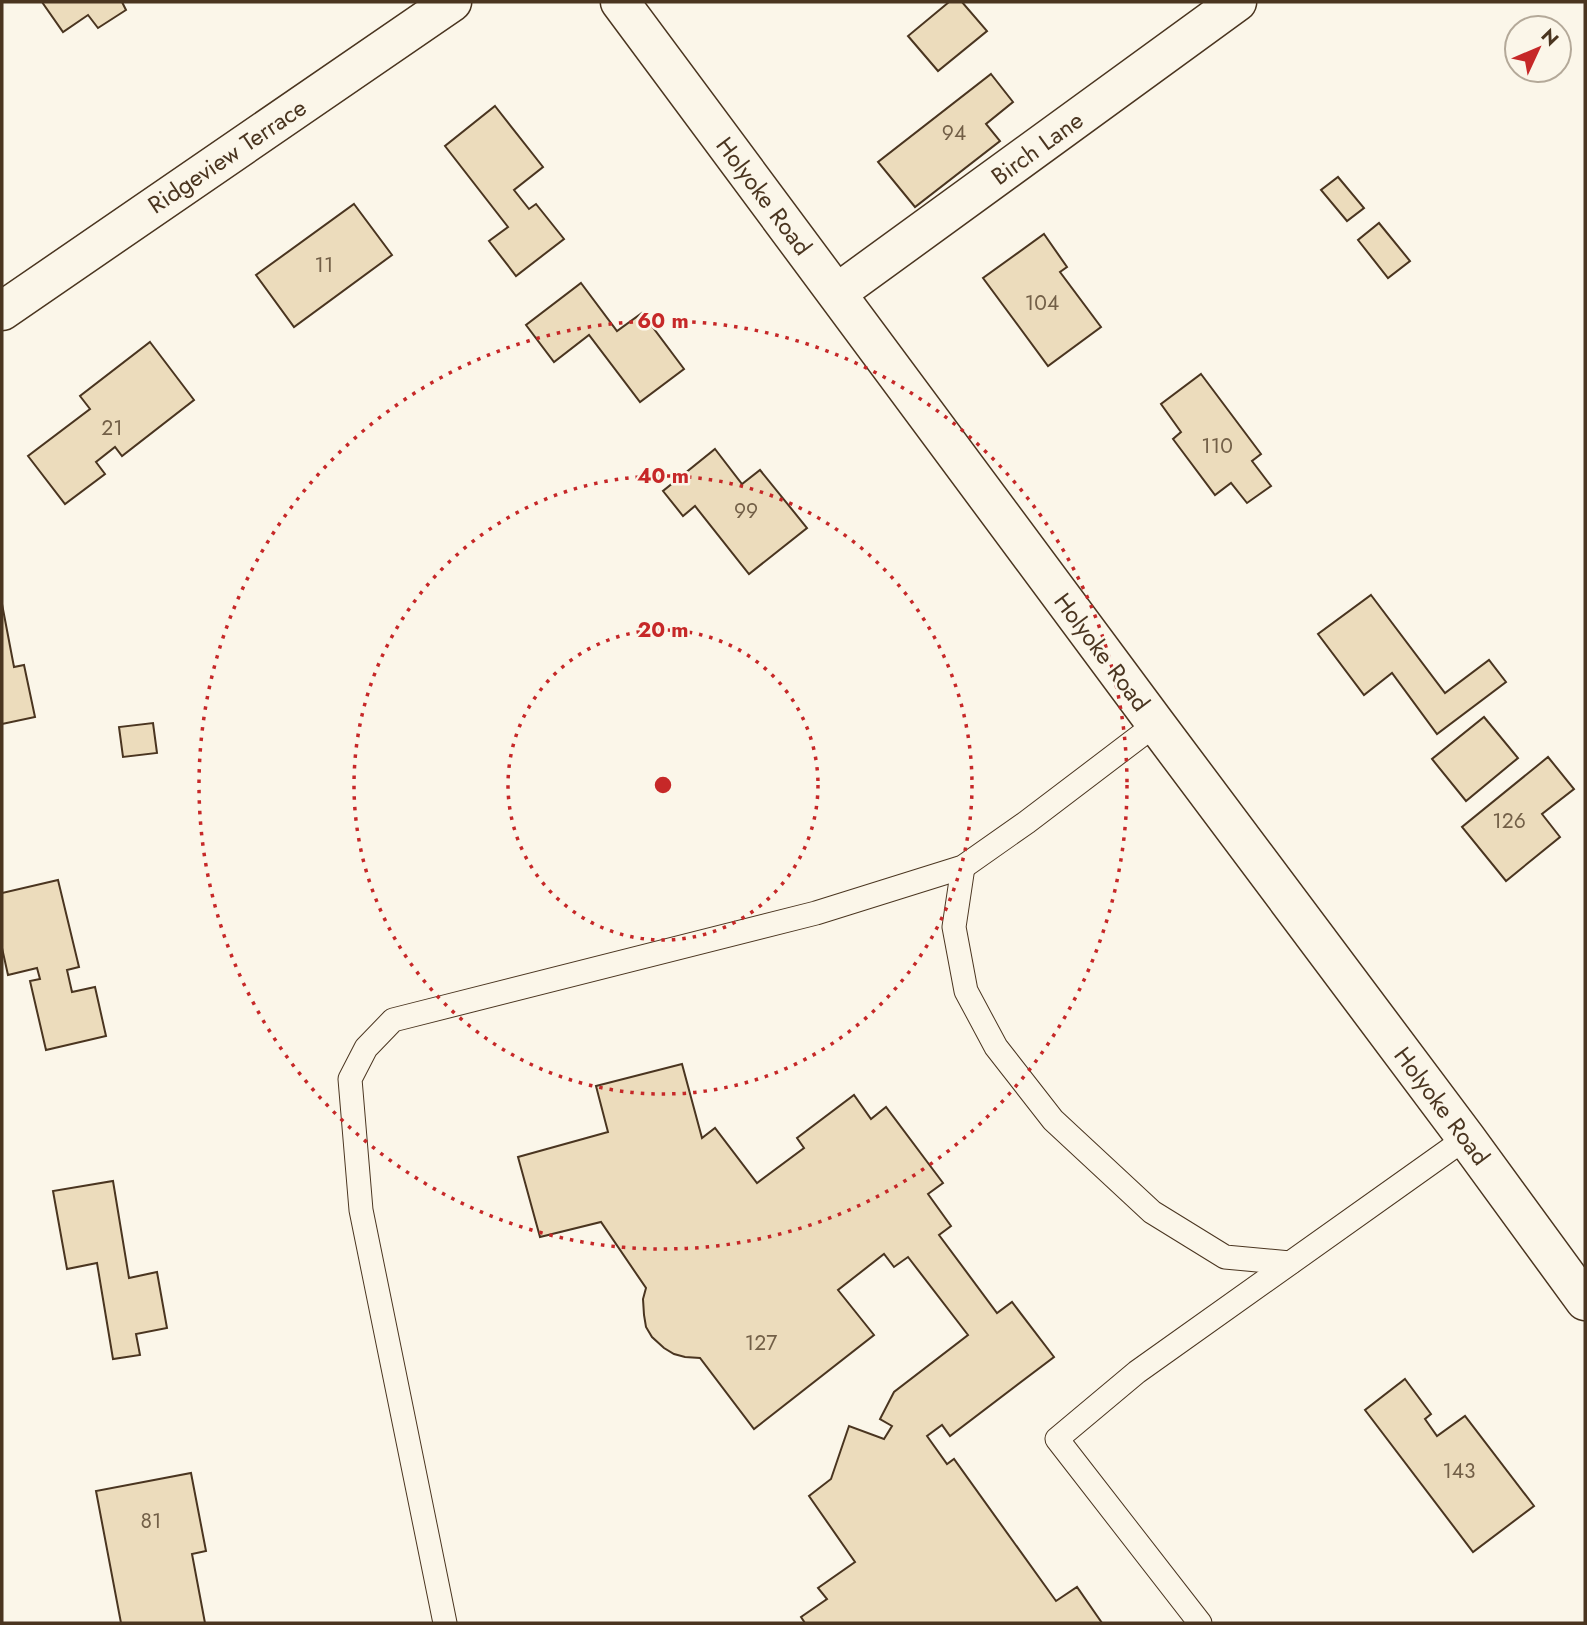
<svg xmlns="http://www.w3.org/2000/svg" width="1587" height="1625" viewBox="0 0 1587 1625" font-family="Jost,sans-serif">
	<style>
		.building { fill: #ecdcbc; stroke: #4a3520; stroke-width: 2 }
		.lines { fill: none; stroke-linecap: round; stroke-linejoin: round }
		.service-casing { stroke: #4a3520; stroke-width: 25 }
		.minor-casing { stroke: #4a3520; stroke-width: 41 }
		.tertiary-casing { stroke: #4a3520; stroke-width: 41 }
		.service { stroke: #fbf6e9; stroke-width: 23 }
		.minor { stroke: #fbf6e9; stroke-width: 38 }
		.tertiary { stroke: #fbf6e9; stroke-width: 38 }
		.ring { fill: none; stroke: #c62828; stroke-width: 3.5; stroke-dasharray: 3.5 7 }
		.labels { text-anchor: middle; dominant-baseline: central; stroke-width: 5; stroke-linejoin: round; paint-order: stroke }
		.number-label { font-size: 21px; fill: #725f47 }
		.street-label { font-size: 24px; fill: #4a3520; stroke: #fbf6e9 }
		.centre { fill: #c62828; stroke: #fbf6e9; stroke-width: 3.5 }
		.ring-label { font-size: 21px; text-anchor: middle; font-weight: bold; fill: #c62828; stroke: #fbf6e9; stroke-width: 5; stroke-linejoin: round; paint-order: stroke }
	</style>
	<rect width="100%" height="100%" fill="#fbf6e9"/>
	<g class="building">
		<polygon points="42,2 122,2 126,10 98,28 88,15 63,32"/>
		<polygon points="949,2 962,2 987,31 938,71 908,36"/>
		<polygon points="991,74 1013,102 986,124 1000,141 915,207 878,162"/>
		<polygon points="495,106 543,167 514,190 529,209 536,204 564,239 516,276 489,241 508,227 445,146"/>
		<polygon points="1338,177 1364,208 1347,221 1321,190"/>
		<polygon points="354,204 392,255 294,327 256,275"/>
		<polygon points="1379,223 1410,261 1388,278 1358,240"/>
		<polygon points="1044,234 1067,267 1060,272 1101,327 1048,366 983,278"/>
		<polygon points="581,283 617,331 642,313 684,369 640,402 589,335 554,362 526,325"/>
		<polygon points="150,342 194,400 122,456 115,447 96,462 105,474 65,504 28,456 90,409 80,396"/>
		<polygon points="1201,374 1261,454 1252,461 1271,486 1247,503 1231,483 1215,495 1173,439 1181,432 1161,404"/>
		<polygon points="715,449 742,484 760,470 807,528 749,574 695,506 683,516 663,491"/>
		<polygon points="1371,595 1445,693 1489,660 1506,682 1437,734 1392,673 1364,695 1318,634"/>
		<polygon points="2,604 14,667 24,665 35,717 2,724"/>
		<polygon points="1484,717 1518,758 1466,801 1432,759"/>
		<polygon points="153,723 157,753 123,757 119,727"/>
		<polygon points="1548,757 1574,789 1542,814 1560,837 1506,881 1462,827"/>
		<polygon points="58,880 79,967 67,970 72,992 95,987 106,1036 46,1050 30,981 40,979 37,968 8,975 2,948 2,893"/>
		<polygon points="682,1064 702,1138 715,1128 757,1183 804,1148 797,1138 854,1095 871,1119 886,1107 943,1183 928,1194 951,1226 939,1235 997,1313 1012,1302 1054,1357 950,1436 942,1425 927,1436 947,1464 954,1459 1056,1601 1077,1587 1102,1623 805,1623 801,1617 827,1599 818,1588 855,1562 809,1496 831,1479 849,1426 884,1439 892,1426 880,1419 894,1392 968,1335 908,1257 894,1267 884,1254 838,1290 874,1335 754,1429 700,1358 685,1357 674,1354 664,1348 652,1337 646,1327 644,1315 643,1299 646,1288 601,1222 540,1237 518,1157 608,1132 596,1086"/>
		<polygon points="113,1181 129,1278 157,1272 167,1328 136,1334 140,1355 113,1359 97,1263 67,1269 53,1191"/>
		<polygon points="1405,1379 1431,1414 1425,1419 1437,1436 1465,1416 1534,1506 1473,1552 1365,1410"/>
		<polygon points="191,1473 206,1551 192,1554 205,1623 121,1623 96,1491"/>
	</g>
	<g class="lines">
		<g class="service-casing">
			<g id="service">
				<polyline points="963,867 954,927 966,991 996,1047 1053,1120 1152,1212 1225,1257 1290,1263"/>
				<polyline points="445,1623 361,1210 350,1079 366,1048 393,1020 816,913 963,867 1027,822 1156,724"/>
				<polyline points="1200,1623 1057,1439 1137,1372 1466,1138"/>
			</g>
		</g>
		<g class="minor-casing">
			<g id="minor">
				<polyline points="837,293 1237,2"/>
				<polyline points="2,311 452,2"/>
			</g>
		</g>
		<g class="tertiary-casing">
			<polyline id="tertiary" points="620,2 1156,724 1466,1138 1585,1301"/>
		</g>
		<use href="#service" class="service"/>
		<use href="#minor" class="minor"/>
		<use href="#tertiary" class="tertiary"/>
	</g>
	<g class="ring">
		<circle cx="663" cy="785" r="155"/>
		<circle cx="663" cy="785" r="309"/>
		<circle cx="663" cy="785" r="464"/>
	</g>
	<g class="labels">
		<g class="number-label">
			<text x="954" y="133">94</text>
			<text x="324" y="265">11</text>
			<text x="1042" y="303">104</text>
			<text x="112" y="428">21</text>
			<text x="1217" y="446">110</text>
			<text x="746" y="511">99</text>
			<text x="1509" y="821">126</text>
			<text x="761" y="1343">127</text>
			<text x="1459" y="1471">143</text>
			<text x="151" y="1521">81</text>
		</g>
		<g class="street-label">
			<text transform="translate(1037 148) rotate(-36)">Birch Lane</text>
			<text transform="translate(227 156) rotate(-34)">Ridgeview Terrace</text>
			<text transform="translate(764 196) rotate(53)">Holyoke Road</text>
			<text transform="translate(1102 652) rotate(53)">Holyoke Road</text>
			<text transform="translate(1442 1106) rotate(53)">Holyoke Road</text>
		</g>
	</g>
	<circle cx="663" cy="785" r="10" class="centre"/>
	<g class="ring-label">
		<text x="663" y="328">60 m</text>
		<text x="663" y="483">40 m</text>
		<text x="663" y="637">20 m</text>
	</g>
	<rect width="1587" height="1625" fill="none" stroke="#4a3520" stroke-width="7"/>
	<g transform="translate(1538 49) rotate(46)"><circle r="33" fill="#fbf6e9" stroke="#b4a999" stroke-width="2"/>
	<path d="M0-5L12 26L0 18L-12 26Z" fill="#c62828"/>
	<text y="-10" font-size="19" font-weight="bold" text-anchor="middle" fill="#4a3520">N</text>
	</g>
</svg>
